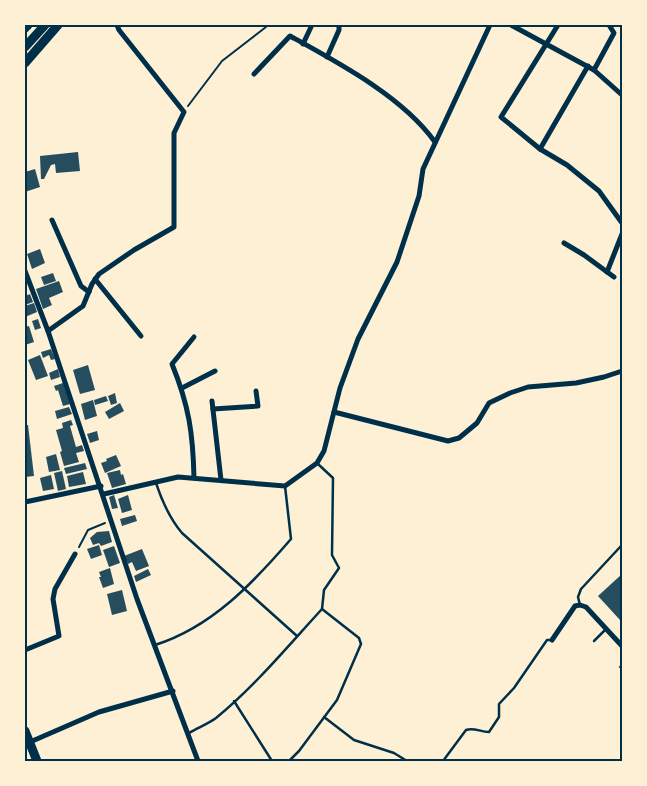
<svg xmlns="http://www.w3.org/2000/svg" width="647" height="786" viewBox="0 0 647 786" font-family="Merriweather,serif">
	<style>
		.building { fill: #264d5e }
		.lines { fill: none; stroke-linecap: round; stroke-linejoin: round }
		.path { stroke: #003049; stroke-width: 2 }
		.service { stroke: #003049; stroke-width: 2.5 }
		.minor { stroke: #003049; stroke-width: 5 }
		.primary { stroke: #003049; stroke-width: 9 }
		.trunk { stroke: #003049; stroke-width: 9 }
		.neatline { fill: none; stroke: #003049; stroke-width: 2 }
	</style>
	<rect width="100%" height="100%" fill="#fdf0d5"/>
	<g class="building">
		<polygon points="78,152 80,171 56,173 55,164 51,165 44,179 41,179 40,156"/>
		<polygon points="35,169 40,187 25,192 25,172"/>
		<polygon points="40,249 45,263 32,269 27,254"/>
		<polygon points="53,273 56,281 44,285 41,277"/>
		<polygon points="59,281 63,292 49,298 52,305 43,309 36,289"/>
		<polygon points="30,294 33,302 25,305 25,296"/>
		<polygon points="34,303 37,312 25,317 25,306"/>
		<polygon points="38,319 41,328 35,330 32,321"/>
		<polygon points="29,326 34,342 25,345 25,327"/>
		<polygon points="51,349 55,359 51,360 49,355 43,358 41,352"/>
		<polygon points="40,355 48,376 36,380 28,360"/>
		<polygon points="88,365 95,390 80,394 73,370"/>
		<polygon points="58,369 60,377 51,380 49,373"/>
		<polygon points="63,383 70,404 63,406 58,390 56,391 54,386"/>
		<polygon points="115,393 117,403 111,405 108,396"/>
		<polygon points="106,396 108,401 95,405 94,400"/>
		<polygon points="93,400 97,416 85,420 81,404"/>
		<polygon points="120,403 124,411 109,419 105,412"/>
		<polygon points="69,407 72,414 57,419 55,411"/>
		<polygon points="71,420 73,425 70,426 76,447 82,445 84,451 76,453 79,462 64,466 60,452 62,451 56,430 63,428 62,423"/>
		<polygon points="25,425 28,425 34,476 25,477"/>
		<polygon points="97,431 99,440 90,443 87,434"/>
		<polygon points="56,454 60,470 49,472 46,457"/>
		<polygon points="116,455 121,466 105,473 101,463 107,461 106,459"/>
		<polygon points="85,463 87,469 66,474 64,468"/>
		<polygon points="120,470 121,475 123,474 126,484 112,488 107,473"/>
		<polygon points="62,471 66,489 58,491 54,473"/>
		<polygon points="83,472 86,484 69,487 67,476"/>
		<polygon points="51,475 54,489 43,491 40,478"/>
		<polygon points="114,495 118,508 112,509 109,497"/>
		<polygon points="128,495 132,510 122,513 118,499"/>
		<polygon points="135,515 137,521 122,526 120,519"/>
		<polygon points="109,531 112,542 101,546 99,543 93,545 90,538 97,532"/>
		<polygon points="99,545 102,555 91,559 87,549"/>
		<polygon points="114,546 120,563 109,567 103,550"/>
		<polygon points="142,549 149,566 136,571 132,562 128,564 124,556"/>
		<polygon points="110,568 114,584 103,588 99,577 101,577 99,572"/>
		<polygon points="148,569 151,575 136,582 134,576"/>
		<polygon points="622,574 622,618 620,620 598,596"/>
		<polygon points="122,590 127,611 112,615 107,594"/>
	</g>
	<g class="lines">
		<g class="path">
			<polyline points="188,106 222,61 266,27 267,25"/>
			<polyline points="79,547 88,530 105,523"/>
			<polyline points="620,667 622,665"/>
		</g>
		<g class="service">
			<path d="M156,483C162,501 170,519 182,533L297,636"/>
			<polyline points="580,605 578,597 581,589 621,546"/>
			<polyline points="594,641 606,629"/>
			<path d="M155,645C212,627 253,583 291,539L285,486"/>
			<polyline points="234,701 272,761"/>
			<polyline points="324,717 354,740 394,753 407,761"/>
			<path d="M189,733C197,728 208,724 216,718C255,686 288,646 322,609"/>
			<polyline points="289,761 299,751 337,700 361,644 359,638 322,609 324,590 339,568 332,555 333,478 318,464"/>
			<path d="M443,761L466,730C474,727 480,732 489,732L499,717V704L514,688L547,640H552"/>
		</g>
		<g class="minor">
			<polyline points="511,25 594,70 622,95"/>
			<polyline points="558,25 501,117 540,149 567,165 599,191 622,223"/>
			<polyline points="303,44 311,27"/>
			<polyline points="327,57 339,30 339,25"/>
			<polyline points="594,70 614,33 609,25"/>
			<path d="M254,74L290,36C339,63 403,97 435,142"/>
			<polyline points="540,149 588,66"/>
			<polyline points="52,220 81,286 89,292"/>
			<polyline points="564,243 584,255 614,277"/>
			<polyline points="25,271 48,331 137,599 198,761"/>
			<polyline points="607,272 622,234"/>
			<polyline points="95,279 141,336"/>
			<polyline points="48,331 83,306 92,284 99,274 134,250 174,227 174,133 184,112 119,30 117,25"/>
			<path d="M194,337L172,364C189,406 193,433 194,478"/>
			<polyline points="182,388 215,371"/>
			<polyline points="212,401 221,480"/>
			<polyline points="213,409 258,406 256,391"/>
			<polyline points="334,412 448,441 459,438 477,423 489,403 510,393 528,387 576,383 604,377 622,371"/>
			<polyline points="104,494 178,477 285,486 317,463 324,451 340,388 358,339 397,262 419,196 423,169 490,25"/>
			<polyline points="25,502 101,486"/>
			<polyline points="552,640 575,606 580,605 586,607 622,646"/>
			<polyline points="25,650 59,636 53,599 55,589 75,554"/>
			<polyline points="30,742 99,712 173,691"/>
		</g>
		<g class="primary">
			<polyline points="25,63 58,25"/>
			<polyline points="25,731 37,761"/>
		</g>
		<g class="trunk">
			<polyline points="25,28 28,25"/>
			<polyline points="25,47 45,25"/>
		</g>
	</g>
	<rect width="647" height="786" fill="none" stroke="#fdf0d5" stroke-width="52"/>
	<rect x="26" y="26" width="595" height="734" class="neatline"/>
</svg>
